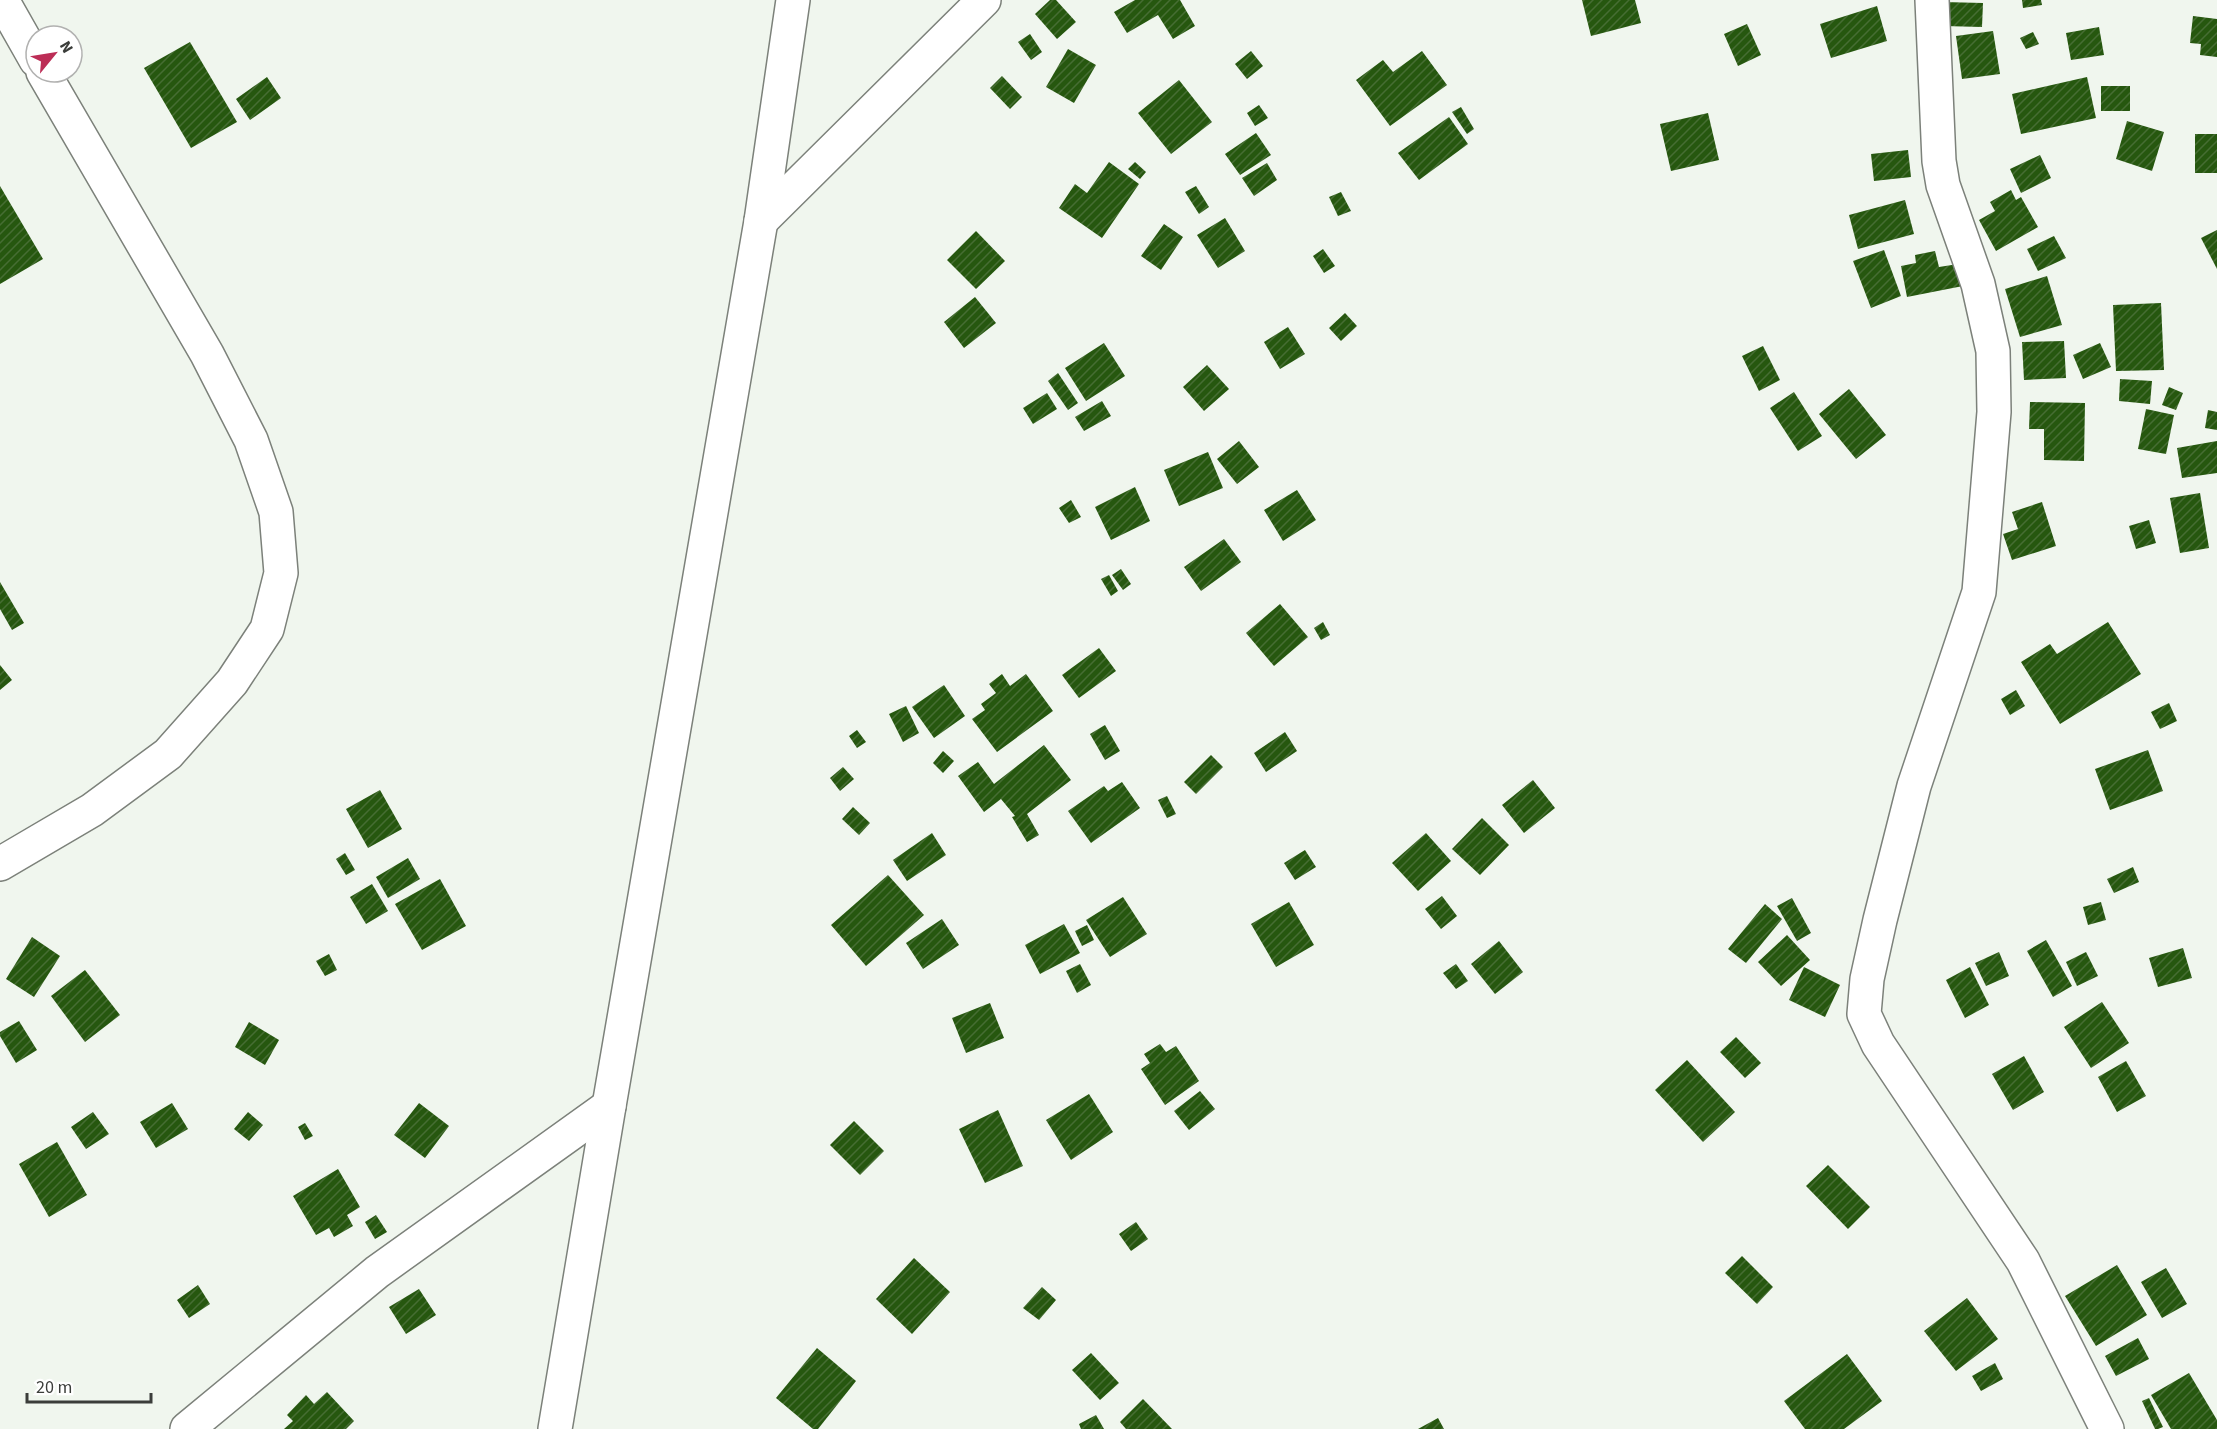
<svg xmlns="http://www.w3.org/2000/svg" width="2217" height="1429" viewBox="0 0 2217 1429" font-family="'Source Sans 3',sans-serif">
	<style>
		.building { fill: url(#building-hatch) }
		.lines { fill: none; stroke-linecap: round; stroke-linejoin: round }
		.minor-casing { stroke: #7c817a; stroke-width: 36 }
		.tertiary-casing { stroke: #7c817a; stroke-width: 36 }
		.minor { stroke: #fff; stroke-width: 33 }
		.tertiary { stroke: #fff; stroke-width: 33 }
	</style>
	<defs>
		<pattern id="building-hatch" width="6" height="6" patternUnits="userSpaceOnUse" patternTransform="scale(1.5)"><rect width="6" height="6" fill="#26570f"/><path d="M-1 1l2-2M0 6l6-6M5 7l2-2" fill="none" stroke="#466d33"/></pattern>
	</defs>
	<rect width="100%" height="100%" fill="#f0f6ee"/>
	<g class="building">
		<polygon points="1050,0 1056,0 1076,22 1057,39 1035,14"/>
		<polygon points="1135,0 1180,0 1195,26 1173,39 1158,15 1127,33 1114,12"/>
		<polygon points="1582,0 1635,0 1641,23 1591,36"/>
		<polygon points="2022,0 2041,0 2042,5 2023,8"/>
		<polygon points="1943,2 1983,3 1982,27 1943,26"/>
		<polygon points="1877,6 1887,41 1831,58 1820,24"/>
		<polygon points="2193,16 2217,19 2217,57 2200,55 2201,44 2190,43"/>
		<polygon points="1747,24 1761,55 1738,66 1724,34"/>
		<polygon points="2099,27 2104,55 2071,60 2066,33"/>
		<polygon points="1993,31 2000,74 1962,79 1956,36"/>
		<polygon points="2033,32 2039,44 2026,49 2020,38"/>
		<polygon points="1030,34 1042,52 1031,60 1018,42"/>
		<polygon points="190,42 237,122 191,148 144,68"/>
		<polygon points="1068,49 1096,65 1074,103 1046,87"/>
		<polygon points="1251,51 1263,66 1247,79 1235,64"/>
		<polygon points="1422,51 1447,85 1390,126 1356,80 1383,60 1393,72"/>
		<polygon points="1002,76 1022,97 1010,109 990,88"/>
		<polygon points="267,77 281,98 250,120 236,99"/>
		<polygon points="2087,77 2096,118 2021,134 2012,94"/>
		<polygon points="1179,80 1212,122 1171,154 1138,113"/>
		<rect x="2101" y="86" width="29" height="25"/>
		<polygon points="1259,105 1268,118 1255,126 1247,113"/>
		<polygon points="1461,107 1474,129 1467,134 1452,112"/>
		<polygon points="1708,113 1719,160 1671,171 1660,124"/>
		<polygon points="1449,117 1468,144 1419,180 1398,153"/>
		<polygon points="2127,121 2164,132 2152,171 2116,159"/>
		<polygon points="1256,133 1271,155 1240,175 1225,154"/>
		<rect x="2195" y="134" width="22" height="39"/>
		<polygon points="1908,150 1911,177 1874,181 1871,154"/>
		<polygon points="2040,155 2051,178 2021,193 2010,169"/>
		<polygon points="1109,162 1139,184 1102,238 1059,208 1075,184 1087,193"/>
		<polygon points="1135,162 1146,172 1140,179 1128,169"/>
		<polygon points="1267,163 1277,180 1254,196 1242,178"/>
		<polygon points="0,186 43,259 0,284"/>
		<polygon points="1196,186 1209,207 1199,214 1185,192"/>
		<polygon points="2011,190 2016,200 2021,197 2038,227 1996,251 1979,220 1995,211 1990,202"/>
		<polygon points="1341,192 1351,211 1338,216 1329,197"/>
		<polygon points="1905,200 1914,234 1858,249 1849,215"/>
		<polygon points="1225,218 1245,251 1218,268 1197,235"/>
		<polygon points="1164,224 1183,237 1161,270 1141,256"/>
		<polygon points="2217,230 2217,269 2201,238"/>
		<polygon points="976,231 1005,261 976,289 947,260"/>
		<polygon points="2054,236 2066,258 2038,271 2027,249"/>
		<polygon points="1323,249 1335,266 1324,273 1313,256"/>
		<polygon points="1884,250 1901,296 1871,308 1853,261"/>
		<polygon points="1935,251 1939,267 1958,264 1963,286 1907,297 1901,266 1916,263 1915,255"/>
		<polygon points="2047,276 2062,325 2020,337 2005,289"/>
		<polygon points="975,297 996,323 964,348 944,322"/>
		<polygon points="2161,303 2164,370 2116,371 2113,305"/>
		<polygon points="1345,313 1357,326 1341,341 1329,328"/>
		<polygon points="1288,327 1305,354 1280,369 1264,342"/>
		<polygon points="2064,341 2066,378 2024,380 2022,342"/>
		<polygon points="1104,343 1125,376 1086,401 1065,368"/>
		<polygon points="2100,343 2111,367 2083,379 2073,355"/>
		<polygon points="1763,346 1780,380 1759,391 1742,356"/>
		<polygon points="1207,365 1229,389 1204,411 1183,387"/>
		<polygon points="1058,373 1078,403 1068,410 1048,381"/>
		<polygon points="2120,379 2152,381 2150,404 2119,401"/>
		<polygon points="2169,387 2183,393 2176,410 2162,405"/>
		<polygon points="1849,389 1886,435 1856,459 1819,414"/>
		<polygon points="1794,392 1822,436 1798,451 1770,408"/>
		<polygon points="1047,393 1057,409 1033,424 1023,408"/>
		<polygon points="1102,401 1111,416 1084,431 1075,417"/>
		<polygon points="2030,402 2085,403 2084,461 2044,460 2044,429 2029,429"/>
		<polygon points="2146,409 2174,415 2166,454 2138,449"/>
		<polygon points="2208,410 2217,412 2217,430 2205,428"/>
		<polygon points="1239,441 1259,467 1237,484 1217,459"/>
		<polygon points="2217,441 2217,473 2182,478 2177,448"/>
		<polygon points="1208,452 1223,488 1179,506 1164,470"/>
		<polygon points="1135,487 1150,521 1111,540 1095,507"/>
		<polygon points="1297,490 1316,520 1283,541 1264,510"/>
		<polygon points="2200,493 2209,548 2180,553 2170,498"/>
		<polygon points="1071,500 1081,517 1069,523 1059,508"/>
		<polygon points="2042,502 2056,546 2012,560 2003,534 2018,529 2012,512"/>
		<polygon points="2149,520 2156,543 2136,549 2129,526"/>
		<polygon points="1224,539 1241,562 1201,591 1184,567"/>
		<polygon points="1121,569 1131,584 1123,590 1112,575"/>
		<polygon points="1109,575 1118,591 1111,596 1101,579"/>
		<polygon points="0,582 24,623 12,630 0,609"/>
		<polygon points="1280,604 1308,637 1274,666 1246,633"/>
		<polygon points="1323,622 1330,635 1321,640 1314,628"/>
		<polygon points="2108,622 2141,674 2060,724 2021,662 2050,644 2057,654"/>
		<polygon points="1099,648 1116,671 1079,698 1062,675"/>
		<polygon points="0,665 12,680 0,690"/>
		<polygon points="1002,674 1010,686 1026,674 1053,711 997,752 972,719 985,710 981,704 996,693 989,684"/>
		<polygon points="944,685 965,716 934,738 912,707"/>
		<polygon points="2016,690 2025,706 2010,715 2001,699"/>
		<polygon points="2169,703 2177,721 2160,729 2151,712"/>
		<polygon points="906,706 919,733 903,742 889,714"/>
		<polygon points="1105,725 1120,751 1105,760 1090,734"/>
		<polygon points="857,730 866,742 857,748 849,736"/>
		<polygon points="1285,732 1297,751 1266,772 1254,753"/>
		<polygon points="1044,745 1071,780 1027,814 1039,835 1027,842 1012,817 1015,816 1001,799 984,812 958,776 978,762 994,784"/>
		<polygon points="2148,750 2163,791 2110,810 2095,769"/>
		<polygon points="943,751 954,761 943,773 933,763"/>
		<polygon points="1211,755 1223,767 1196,794 1184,782"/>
		<polygon points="843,767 854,779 840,791 830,778"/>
		<polygon points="1533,780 1555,808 1524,833 1502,805"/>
		<polygon points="1122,782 1140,808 1091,843 1068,811 1104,786 1108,791"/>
		<polygon points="380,790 402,829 368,848 346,809"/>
		<polygon points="1167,796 1176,814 1167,818 1158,800"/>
		<polygon points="853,807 870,823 859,835 842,819"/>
		<polygon points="1482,818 1509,845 1480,875 1452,849"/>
		<polygon points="932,833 946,855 907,881 893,860"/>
		<polygon points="1426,833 1451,861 1418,891 1392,863"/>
		<polygon points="1305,850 1316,867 1295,880 1284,863"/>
		<polygon points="345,853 355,870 346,875 336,859"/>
		<polygon points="408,858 420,879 388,898 376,877"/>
		<polygon points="2133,867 2139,882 2114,893 2107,879"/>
		<polygon points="888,875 924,915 866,966 831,925"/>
		<polygon points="440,879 466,926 422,950 395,904"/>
		<polygon points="372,884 388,911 366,924 350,897"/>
		<polygon points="1442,896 1457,916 1441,929 1425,909"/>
		<polygon points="1123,897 1147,934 1110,957 1086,920"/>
		<polygon points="1792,898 1811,933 1797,941 1777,906"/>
		<polygon points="1289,902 1314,945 1276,967 1251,924"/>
		<polygon points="2101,902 2106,920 2088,925 2083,907"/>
		<polygon points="1765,904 1782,919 1746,963 1728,949"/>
		<polygon points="942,919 959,945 923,969 906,943"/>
		<polygon points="1064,924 1080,953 1040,974 1025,945"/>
		<polygon points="1087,925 1094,940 1082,946 1075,931"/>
		<polygon points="1787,935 1810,960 1781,986 1758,962"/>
		<polygon points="32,937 60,956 34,997 6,979"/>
		<polygon points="2046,940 2072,986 2053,997 2027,951"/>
		<polygon points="1499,941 1523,972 1495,994 1471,964"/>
		<polygon points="2183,948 2192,978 2158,987 2149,958"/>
		<polygon points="1999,952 2009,976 1986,986 1975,963"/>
		<polygon points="2086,952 2098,976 2077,986 2066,962"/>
		<polygon points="329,954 337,970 325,976 316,961"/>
		<polygon points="1080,964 1091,985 1077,993 1066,971"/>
		<polygon points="1456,964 1468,981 1456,989 1443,973"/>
		<polygon points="1804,967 1840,985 1825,1017 1789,1000"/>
		<polygon points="1970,967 1989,1005 1965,1018 1946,980"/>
		<polygon points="85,970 120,1015 85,1042 51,996"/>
		<polygon points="2102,1002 2129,1043 2091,1068 2064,1027"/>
		<polygon points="990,1003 1004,1038 966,1053 952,1018"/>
		<polygon points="19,1021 37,1050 16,1063 0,1036 0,1032"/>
		<polygon points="249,1022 279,1040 265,1065 235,1047"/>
		<polygon points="1736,1037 1761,1063 1745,1078 1720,1052"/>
		<polygon points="1160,1044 1166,1052 1176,1046 1199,1081 1165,1105 1141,1069 1150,1063 1144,1054"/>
		<polygon points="2024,1056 2044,1092 2013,1110 1992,1074"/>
		<polygon points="1687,1060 1735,1112 1703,1142 1655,1090"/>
		<polygon points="2126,1061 2146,1096 2117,1112 2098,1077"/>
		<polygon points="1200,1091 1215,1109 1189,1130 1174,1111"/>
		<polygon points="1089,1094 1113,1132 1071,1160 1046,1120"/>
		<polygon points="172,1103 188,1129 156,1148 140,1122"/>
		<polygon points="419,1103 449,1126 425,1158 394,1135"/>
		<polygon points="998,1110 1023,1166 985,1183 959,1129"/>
		<polygon points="93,1112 109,1134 86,1149 71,1127"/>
		<polygon points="248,1112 263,1125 249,1141 234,1129"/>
		<polygon points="854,1121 884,1151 860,1175 830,1145"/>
		<polygon points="305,1123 313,1136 305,1140 298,1127"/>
		<polygon points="57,1142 87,1195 49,1217 19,1164"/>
		<polygon points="1828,1165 1870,1207 1848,1229 1806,1186"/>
		<polygon points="338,1169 360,1207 347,1215 353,1226 334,1237 329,1228 316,1235 293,1196"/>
		<polygon points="376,1215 387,1232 375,1239 365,1222"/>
		<polygon points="1136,1222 1148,1239 1131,1251 1119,1234"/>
		<polygon points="1742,1256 1773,1287 1757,1304 1725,1273"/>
		<polygon points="914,1258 950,1292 912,1334 876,1299"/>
		<polygon points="2117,1265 2147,1315 2096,1346 2065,1296"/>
		<polygon points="2166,1268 2187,1304 2162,1318 2141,1282"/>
		<polygon points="198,1285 210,1304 189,1318 177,1300"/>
		<polygon points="1042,1287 1056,1300 1039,1320 1023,1308"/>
		<polygon points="419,1289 436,1315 406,1334 389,1307"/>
		<polygon points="1967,1298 1998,1339 1956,1371 1924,1331"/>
		<polygon points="2138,1338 2149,1359 2116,1376 2105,1356"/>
		<polygon points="817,1348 856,1381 818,1429 813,1429 776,1398"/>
		<polygon points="1091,1353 1119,1383 1100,1400 1072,1370"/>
		<polygon points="1847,1354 1882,1401 1844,1429 1805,1429 1784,1401"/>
		<polygon points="1995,1363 2003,1379 1981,1391 1972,1376"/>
		<polygon points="2189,1373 2217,1420 2217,1429 2171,1429 2151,1395"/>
		<polygon points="327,1392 354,1421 346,1429 284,1429 293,1421 287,1415 306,1395 314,1404"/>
		<polygon points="2149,1398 2163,1427 2158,1429 2155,1429 2142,1401"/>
		<polygon points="1143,1399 1172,1429 1126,1429 1120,1422"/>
		<polygon points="1096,1415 1104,1429 1081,1429 1079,1424"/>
		<polygon points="1438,1418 1444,1429 1418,1429"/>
	</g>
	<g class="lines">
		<g class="minor-casing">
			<g id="minor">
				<polyline points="2,0 36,60"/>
				<polyline points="1932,0 1939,161 1943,185 1978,284 1993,351 1994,412 1979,592 1914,786 1880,920 1867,979 1864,1014 1878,1044 2023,1261 2107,1429"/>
				<polyline points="761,221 984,0"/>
				<polyline points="0,864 92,810 168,754 232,682 267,629 281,573 276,512 251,440 207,354 43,72"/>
				<polyline points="187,1429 377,1272 609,1106"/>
			</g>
		</g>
		<g class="tertiary-casing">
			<polyline id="tertiary" points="555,1429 609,1106 761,221 793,0"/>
		</g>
		<use href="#minor" class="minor"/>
		<use href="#tertiary" class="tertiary"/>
	</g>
	<g transform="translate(54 54) rotate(60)"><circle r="28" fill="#ffffff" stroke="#b1b1b0" stroke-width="1.5"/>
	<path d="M0-4.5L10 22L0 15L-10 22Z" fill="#bc2d56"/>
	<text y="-9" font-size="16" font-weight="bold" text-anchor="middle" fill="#3b3d3a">N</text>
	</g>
	<path d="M27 1393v9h124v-9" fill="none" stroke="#3b3d3a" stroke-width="3"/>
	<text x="36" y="1393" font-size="18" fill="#3b3d3a" stroke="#ffffff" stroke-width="4.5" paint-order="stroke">20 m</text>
</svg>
